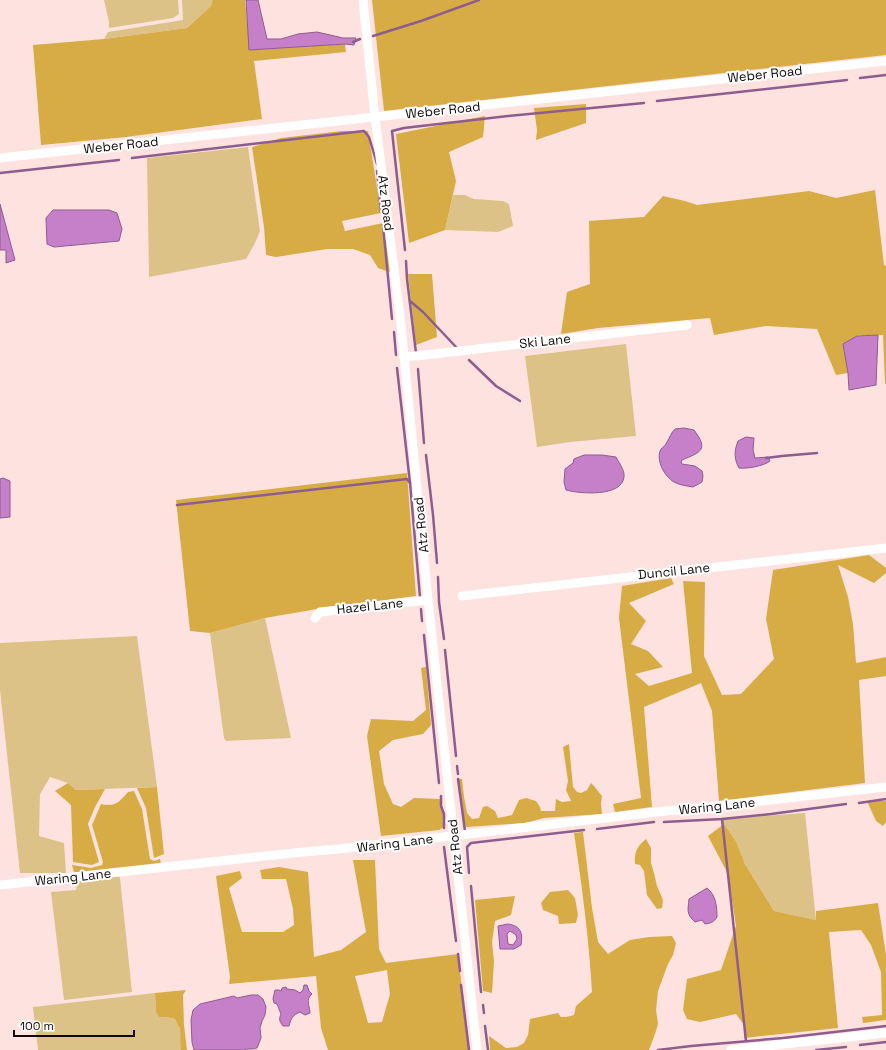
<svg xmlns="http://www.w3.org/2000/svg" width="886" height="1050" viewBox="0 0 886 1050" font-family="'Space Grotesk',sans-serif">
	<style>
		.green { fill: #ddc288 }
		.forest { fill: #d8ac45; fill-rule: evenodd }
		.water { fill: #c580c9; stroke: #8f5c8f; fill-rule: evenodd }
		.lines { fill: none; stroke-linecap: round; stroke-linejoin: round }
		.stream { stroke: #8f5c8f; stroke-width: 2.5 }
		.minor { stroke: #fff; stroke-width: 9 }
		.labels { text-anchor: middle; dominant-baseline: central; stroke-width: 4; stroke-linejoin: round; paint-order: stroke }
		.street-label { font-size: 13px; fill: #120909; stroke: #fff }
	</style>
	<rect width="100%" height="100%" fill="#fde2df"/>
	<g class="green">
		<polygon points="104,0 178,0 179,14 173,18 109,28 109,22"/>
		<polygon points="182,0 213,0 211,6 187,28 104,39 108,32 183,20"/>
		<polygon points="248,147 260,231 255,243 246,259 149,277 147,158"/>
		<polygon points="453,195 465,195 474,199 503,201 509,204 513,226 498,232 445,230"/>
		<polygon points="626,344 636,436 570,442 537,447 525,356"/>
		<polygon points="265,618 291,738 226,741 224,738 210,633"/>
		<polygon points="137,636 157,787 76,790 68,783 50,777 40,794 39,836 64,843 66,873 20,873 0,690 0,643"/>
		<polygon points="805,813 816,920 774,911 745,864 736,841 724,824 722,823 722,819"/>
		<polygon points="119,869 132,992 64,1000 51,892 76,890 77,885 74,872 87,873"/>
		<polygon points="155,993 156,1012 166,1017 175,1019 180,1029 182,1050 38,1050 33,1007"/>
	</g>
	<g class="forest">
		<polygon points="213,0 245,0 250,50 345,44 346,52 254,61 262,119 126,137 41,145 33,45 104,39 187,28 211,6"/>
		<polygon points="372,0 886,0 886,55 384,111"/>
		<polygon points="586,104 586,123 536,140 537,130 534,108"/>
		<polygon points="485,116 483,137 449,152 456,181 445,230 409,243 396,134"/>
		<polygon points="342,131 368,131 381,213 342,221 345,231 388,222 395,274 378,268 370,255 353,249 327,249 276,257 266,255 264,227 252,147 281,138"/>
		<polygon points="875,190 884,265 886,266 886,384 885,384 883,335 859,335 843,344 848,373 836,375 817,329 766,326 714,335 710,318 598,328 561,334 567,292 590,284 589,221 644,217 663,196 685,201 697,205 809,191 836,198"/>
		<polygon points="408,274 432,274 437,337 416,345"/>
		<polygon points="407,473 416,596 317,609 265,618 210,633 190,631 176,500"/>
		<polygon points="869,555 886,568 886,573 874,583 838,565 848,597 853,624 856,663 886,657 886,676 859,680 865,783 719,801 712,711 701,683 644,707 652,807 615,812 613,804 641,798 619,618 622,586 671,578 674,584 629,603 646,621 631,644 648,651 663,667 635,674 649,686 692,673 683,581 705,582 704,656 722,695 741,694 774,659 766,619 773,570"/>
		<polygon points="426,667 431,725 423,734 393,740 379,751 384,784 393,804 401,807 414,798 440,799 444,814 444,827 439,830 381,836 367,736 371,719 413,721 426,710 421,668"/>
		<polygon points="569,744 573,787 577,792 581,793 587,790 591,783 594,786 602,796 601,804 602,814 544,818 525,823 466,827 464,820 458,779 462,779 464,797 467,813 472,819 479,818 483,807 487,806 495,811 498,818 512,815 519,800 526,798 536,801 540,807 541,811 555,811 556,799 562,802 571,801 566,790 568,781 563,747"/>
		<polygon points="68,783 76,790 105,789 95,807 88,824 99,862 92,865 73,862 71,805 55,791"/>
		<polygon points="157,787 164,854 154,858 146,808 137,788"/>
		<path d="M134,791L142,809L150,859L154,861L160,859L161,864L87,873L74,872L72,865L91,868L102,865L103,862L92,825L101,804C116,807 119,802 128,792Z"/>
		<polygon points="867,801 886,801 886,822 883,826 876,821"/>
		<polygon points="724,824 736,841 745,864 774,911 816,920 816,911 878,903 886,955 886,1020 863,1023 862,1017 882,1015 881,972 871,945 861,930 829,932 838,1028 744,1038 744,1025 736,1014 700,1022 687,1019 683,1010 687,979 721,970 736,926 728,874 708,836"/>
		<path d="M583,832L592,908L598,942L608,954L630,940L649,937L672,936L676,943L673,955L668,964L658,991L656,1010L658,1024L655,1034L649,1050H490L489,1036L506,1048L517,1047L524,1043L528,1035L530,1019L558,1013L561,1017H566L574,1015L576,1006L592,992C589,939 582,886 574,833Z"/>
		<path d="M646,839L651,848V863L654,873L657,886L663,900L662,908L657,909L647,895L644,871L640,865L635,864C634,853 637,846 646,839Z"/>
		<path d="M353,860H375L379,949L386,963L458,954L469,1050H328L321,1028L316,976L229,984L230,977L216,876L240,871L242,878L229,888L242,932H283L294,925L293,909L286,879H262L260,870L279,867L308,872L314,957L341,950L366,932ZM387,970L390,994L382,1022L368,1023L355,976Z"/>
		<polygon points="568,890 575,898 578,915 576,923 559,924 558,916 543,910 541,903 550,892"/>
		<polygon points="515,896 511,915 495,921 492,942 494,962 492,993 483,991 475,900"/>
		<polygon points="186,990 183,995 184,1025 187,1050 181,1050 180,1029 175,1019 166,1017 159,1017 156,1012 155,993"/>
	</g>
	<g class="water">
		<polygon points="246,0 258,0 267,39 281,39 298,34 317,32 343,38 356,38 354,45 345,44 249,50"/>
		<polygon points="0,204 15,260 6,263 6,250 0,250"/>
		<polygon points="53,210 109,210 117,213 122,229 119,241 54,247 47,244 46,218"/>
		<polygon points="878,335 876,385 849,390 848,373 843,344 857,336"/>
		<path d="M684,428L694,430C709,450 701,452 682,460L681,463L682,464L695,466L702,471L703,476L702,482L693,487C687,486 679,485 674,482C665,477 655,460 661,449C663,447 666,445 667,442C670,437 671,433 675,429Z"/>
		<path d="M746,437L754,438L753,450L755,458L768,457L770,461C764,466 747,469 739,468C734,459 734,451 738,441Z"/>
		<path d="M584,455H602L616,457C619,463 625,470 624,477C622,497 580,494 566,490L564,482L565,469L573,463L574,459Z"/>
		<polygon points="3,478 10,481 10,517 0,518 0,479"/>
		<path d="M707,888C716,895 717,907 717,917C714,922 711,923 705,924L702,920L695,922C686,914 688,910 689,899Z"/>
		<path d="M508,924C521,926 523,933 521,945L514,949H500L498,926ZM510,931L516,935L517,939L513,945L508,944L507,934Z"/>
		<path d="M304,985H307L309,991L312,994C305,999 310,1007 310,1013L305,1015L300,1012C293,1015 291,1018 289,1026H283C279,1021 279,1019 281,1014L277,1004L274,1003L273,999L275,990H279L281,991L282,988L286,987L287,989L295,990L300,993L303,990Z"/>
		<path d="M251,995H258L263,999L266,1007L265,1015L262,1021L260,1028L261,1038L257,1048C252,1050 248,1048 243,1050H194L192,1042L191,1020L193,1010L200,1004L234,996L237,998Z"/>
	</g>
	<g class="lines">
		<g class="stream">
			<polyline points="373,36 421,21 479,0"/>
			<polyline points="353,42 360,39"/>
			<polyline points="860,78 886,75"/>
			<polyline points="657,101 847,80"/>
			<polyline points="132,158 364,131 369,137 377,164"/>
			<polyline points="377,171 381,212"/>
			<polyline points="0,173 119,160"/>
			<polyline points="383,225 392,319"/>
			<polyline points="405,250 392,131 404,128 508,116 644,103"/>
			<polyline points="406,261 407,279 416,353"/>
			<polyline points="410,301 423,312 457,348"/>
			<polyline points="394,332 396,355"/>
			<polyline points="469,360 496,386 520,401"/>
			<polyline points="397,368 410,483 420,597"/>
			<polyline points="418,369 424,443"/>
			<polyline points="426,455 433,515 437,563"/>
			<polyline points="766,458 782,456 817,453"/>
			<polyline points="177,505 407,479 410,483"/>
			<polyline points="438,577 439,602 444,639"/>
			<polyline points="421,609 422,621"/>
			<polyline points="424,635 439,783"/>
			<polyline points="445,650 456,756"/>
			<polyline points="457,766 458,774"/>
			<polyline points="459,783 458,779 465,831"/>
			<polyline points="441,796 441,806 444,814 444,828"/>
			<polyline points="859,803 886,799"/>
			<polyline points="722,819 746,1041"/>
			<polyline points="664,822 722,819 771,814 846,804"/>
			<polyline points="597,829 654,822"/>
			<polyline points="444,847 456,941"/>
			<polyline points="469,873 467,847 471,843 584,830"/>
			<polyline points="471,886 481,992"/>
			<polyline points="458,954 460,971"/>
			<polyline points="461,985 469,1050"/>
			<polyline points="483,1005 484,1013"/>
			<polyline points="485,1026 488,1050"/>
			<polyline points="860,1045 886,1042"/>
			<polyline points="658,1050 691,1046 783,1038 886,1026"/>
			<polyline points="816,1050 846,1047"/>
		</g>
		<g class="minor">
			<polyline points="363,0 375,117 401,325 428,600 477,1050"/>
			<polyline points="0,158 886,61"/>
			<polyline points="404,357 425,355 687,325"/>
			<polyline points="462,596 886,548"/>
			<polyline points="315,618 320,612 428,600"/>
			<polyline points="0,885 303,852 339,849 589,820 656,812 707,807 886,787"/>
			<polyline points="731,1050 886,1033"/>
		</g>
	</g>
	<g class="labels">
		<g class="street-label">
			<text transform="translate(765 74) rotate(-6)">Weber Road</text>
			<text transform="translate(443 110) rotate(-6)">Weber Road</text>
			<text transform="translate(121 145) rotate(-6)">Weber Road</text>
			<text transform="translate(386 203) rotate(83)">Atz Road</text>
			<text transform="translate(545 341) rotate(-6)">Ski Lane</text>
			<text transform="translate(421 525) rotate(-96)">Atz Road</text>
			<text transform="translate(674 571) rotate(-6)">Duncil Lane</text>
			<text transform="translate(370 606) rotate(-6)">Hazel Lane</text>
			<text transform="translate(717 806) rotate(-6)">Waring Lane</text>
			<text transform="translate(395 843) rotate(-7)">Waring Lane</text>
			<text transform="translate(455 847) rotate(-96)">Atz Road</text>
			<text transform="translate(73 877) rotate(-6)">Waring Lane</text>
		</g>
	</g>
	<path d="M14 1030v6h120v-6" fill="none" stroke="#120909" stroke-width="2"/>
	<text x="20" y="1030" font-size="12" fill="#120909" stroke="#ffffff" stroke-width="3" paint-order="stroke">100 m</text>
</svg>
